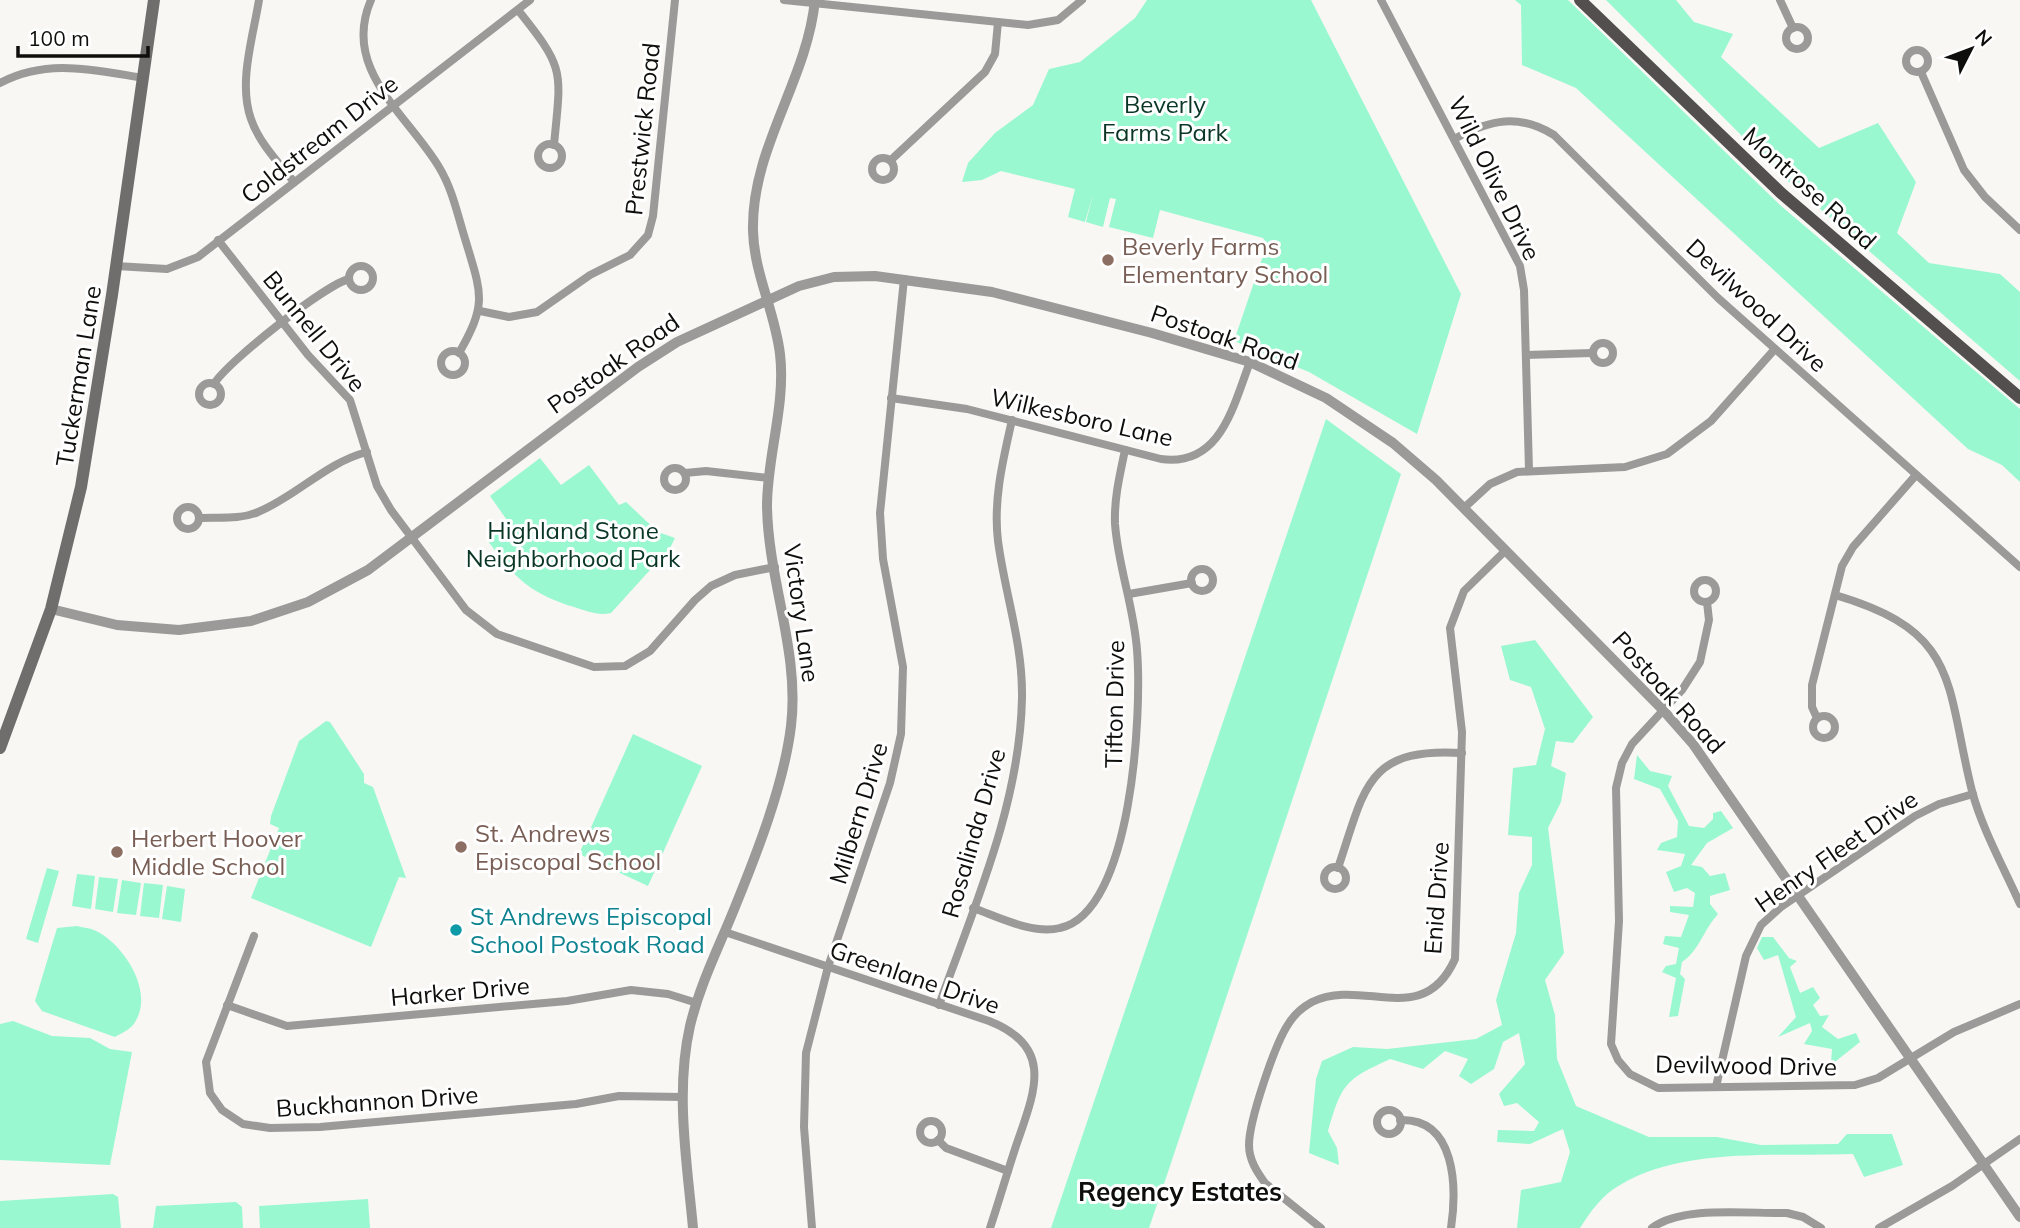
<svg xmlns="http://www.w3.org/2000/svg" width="2020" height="1228" viewBox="0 0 2020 1228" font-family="Mulish,sans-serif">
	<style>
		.green { fill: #99f8cf }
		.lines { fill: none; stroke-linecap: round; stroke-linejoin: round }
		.minor { stroke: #9b9a99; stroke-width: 8 }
		.tertiary { stroke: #9b9a99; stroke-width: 10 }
		.secondary { stroke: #706e6d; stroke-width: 12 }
		.primary { stroke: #524f4e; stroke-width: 12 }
		.education-dot { fill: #8d6e63; stroke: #fff; stroke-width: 2.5 }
		.culture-dot { fill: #0f9aa8; stroke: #fff; stroke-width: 2.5 }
		.labels { text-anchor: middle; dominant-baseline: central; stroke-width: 6; stroke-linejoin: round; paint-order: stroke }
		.park-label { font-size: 24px; fill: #0a3626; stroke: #fff }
		.street-label { font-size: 24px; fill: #0e0e0d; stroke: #fff }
		.education-label { font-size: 24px; fill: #785e54; stroke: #fff; text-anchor: start }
		.culture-label { font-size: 24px; fill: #0d838f; stroke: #fff; text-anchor: start }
		.neighbourhood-label { font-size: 26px; font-weight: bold; fill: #0e0e0d; stroke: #fff }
	</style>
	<rect width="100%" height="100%" fill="#f8f7f4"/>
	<g class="green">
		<polygon points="1147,0 1311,0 1461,294 1417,434 1309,372 1234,341 1267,244 1263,238 1160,210 1153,238 1109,227 1116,199 1110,198 1103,227 1086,222 1093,194 1085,222 1068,217 1075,189 1001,171 982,180 962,182 968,163 995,133 1033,105 1049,69 1080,62 1135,18"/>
		<polygon points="1515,0 1568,0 1780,205 2020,409 2020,482 2002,465 1968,449 1576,88 1522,65 1521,5"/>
		<polygon points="1606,0 1676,0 1694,22 1733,34 1721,57 1819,148 1878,123 1916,182 1897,233 1929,263 2000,274 2020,292 2020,381 1782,176"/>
		<polygon points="1326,419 1401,474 1169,1169 1149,1228 1051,1228"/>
		<path d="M540,458L561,485L589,465L619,505L626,502L658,532L675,538L670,548L611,613C598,616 587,611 574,607C530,593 515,579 488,541L509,523L490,496Z"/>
		<path d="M1535,640L1593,717L1573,743L1556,741L1551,766L1566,773L1561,802L1548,828L1564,953L1545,980L1555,1015L1557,1059L1576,1106L1649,1137H1717L1761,1145L1838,1144L1847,1134H1892L1903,1165L1864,1177L1853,1154C1781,1157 1684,1146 1620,1185C1602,1195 1591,1211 1580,1228H1517L1521,1190L1561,1182L1570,1152L1563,1129L1530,1144L1497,1142L1498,1130L1534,1131L1539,1122L1517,1103L1504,1106L1499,1094L1525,1064L1519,1033L1503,1042L1494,1069L1471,1084L1459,1076L1468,1059L1445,1051L1423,1069L1390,1059C1345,1080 1342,1083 1328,1131L1337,1148L1339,1165L1309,1153L1316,1079L1322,1061L1353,1047L1387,1049L1476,1039L1502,1025L1496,1000L1516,933L1519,893L1532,865V837L1508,835L1513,768L1536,765L1545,729L1531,687L1510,680L1501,646Z"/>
		<polygon points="326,721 330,722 364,774 364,783 373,787 406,878 399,877 371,947 251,898 279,828 270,824 271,816 299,741"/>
		<polygon points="633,734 702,766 648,886 579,854"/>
		<path d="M1637,755L1650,771L1672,776L1668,786L1689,826L1704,828L1713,819V813L1721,811L1733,828L1707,843L1691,865L1702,867L1710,876L1725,873L1730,890L1710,896V904L1718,914C1704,929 1699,951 1682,962L1680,974L1685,979L1678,1016L1669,1017L1676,978L1662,972L1666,966L1676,964L1679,948L1663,944L1665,936L1681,937L1689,915L1670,912V906L1693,907L1695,893L1687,888L1674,892L1666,872L1681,866L1685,854L1657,850L1661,843L1677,837L1678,821L1660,789L1634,779Z"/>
		<polygon points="47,868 59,871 38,943 26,939"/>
		<polygon points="77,874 95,876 91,909 72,906"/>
		<polygon points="99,877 118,879 113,912 95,909"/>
		<polygon points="122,880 141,883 136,915 117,913"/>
		<polygon points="144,883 163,885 159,918 140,916"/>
		<polygon points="167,886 185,889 181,922 162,919"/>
		<path d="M77,926C84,928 92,928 98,932C126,947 156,995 133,1025C129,1030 120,1034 115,1037L42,1011L35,1001L57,928Z"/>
		<polygon points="1762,937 1773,937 1789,958 1797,961 1790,967 1800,993 1813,987 1820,998 1813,1005 1820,1016 1829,1015 1822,1027 1838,1039 1856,1033 1860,1042 1826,1069 1827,1064 1831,1062 1832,1049 1804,1044 1812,1031 1810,1023 1778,1037 1796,1017 1778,955 1764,960 1757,948"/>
		<polygon points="13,1021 52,1036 90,1038 110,1049 132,1052 110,1165 0,1160 0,1024"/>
		<polygon points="113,1194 118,1197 121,1228 0,1228 0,1201"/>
		<polygon points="368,1199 370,1228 260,1228 259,1206"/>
		<polygon points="236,1202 242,1207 243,1228 153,1228 156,1206"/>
	</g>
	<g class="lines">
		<g class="minor">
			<path d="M259,0C253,37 238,83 251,119C259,143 279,163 294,182"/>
			<path d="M371,0C341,69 407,114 439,167C453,190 458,217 466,242C482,295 487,304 459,353"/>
			<polyline points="784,0 1028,25 1058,20 1082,0"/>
			<polyline points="1381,0 1520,266 1524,290 1529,470"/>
			<polyline points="1780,0 1793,28"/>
			<path d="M518,10C566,70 561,70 554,145"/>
			<circle cx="1797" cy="38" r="11"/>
			<circle cx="1917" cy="61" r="11"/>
			<polyline points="1921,72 1964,170 1985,197 2020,230"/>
			<path d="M0,83C47,58 93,70 144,78"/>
			<path d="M1456,138C1490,120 1519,113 1554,135L1718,298L2020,567"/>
			<circle cx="550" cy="156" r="12"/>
			<circle cx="883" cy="169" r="11"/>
			<polyline points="891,160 985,72 995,54 998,22"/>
			<polyline points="218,240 308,355 350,400 377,486 391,510 466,610 497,634 594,667 625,666 650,651 695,600 711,586 735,575 775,567"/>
			<polyline points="116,266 167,269 198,257 530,0"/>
			<circle cx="361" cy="278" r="12"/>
			<polyline points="480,311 509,317 537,312 590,275 630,255 648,235 653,216 675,0"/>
			<circle cx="1603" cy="353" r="10"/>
			<circle cx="453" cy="363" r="12"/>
			<polyline points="1526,355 1592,353"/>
			<circle cx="210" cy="394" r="11"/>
			<path d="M214,384C227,362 325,285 349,279"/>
			<path d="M891,398L967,409L1161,459C1221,467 1233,406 1250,362"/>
			<circle cx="675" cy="479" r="11"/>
			<polyline points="685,473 706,471 769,478"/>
			<circle cx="188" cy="518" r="11"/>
			<polyline points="1464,508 1490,484 1517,472 1625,467 1667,454 1711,421 1774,350"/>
			<path d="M199,518C218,517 240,520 258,512C297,496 325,463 367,452"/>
			<circle cx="1202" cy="580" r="11"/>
			<circle cx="1705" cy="591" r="11"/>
			<polyline points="1129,594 1192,583"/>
			<path d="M1835,595C1961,632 1945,683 1972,791C1982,829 2004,868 2020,904"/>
			<polyline points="1707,602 1709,620 1700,662 1682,690 1632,744 1622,763 1616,788 1619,921 1611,1044 1618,1060 1630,1074 1658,1088 1855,1085 1878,1078 1954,1032 2020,1004"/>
			<circle cx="1824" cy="727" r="11"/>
			<polyline points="1817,718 1812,707 1812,685 1842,566 1853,547 1916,475"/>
			<circle cx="1335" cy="878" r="11"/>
			<path d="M1338,868C1365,789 1365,747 1462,753"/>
			<path d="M973,908C999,917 1033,935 1060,928C1133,912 1142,710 1137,650C1134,607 1118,566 1115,524C1114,498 1120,474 1125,450"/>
			<path d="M725,932L989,1021C1056,1047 1034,1093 1016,1146C1007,1173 999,1201 990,1228"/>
			<polyline points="254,936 206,1062 210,1093 222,1110 243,1124 270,1128 320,1127 576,1104 619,1096 683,1097"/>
			<polyline points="227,1005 287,1026 567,1001 631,990 668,994 697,1003"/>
			<path d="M939,1005C974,907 1020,804 1022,698C1023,644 1005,594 998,541C993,500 1003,460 1012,420"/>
			<polyline points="1716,1087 1746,956 1761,925 1781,907 1915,816 1939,804 1973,794"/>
			<circle cx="1389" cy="1122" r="12"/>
			<path d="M1400,1120C1456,1118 1457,1187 1451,1228"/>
			<circle cx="931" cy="1132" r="11"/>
			<polyline points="938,1140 946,1148 1008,1171"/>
			<polyline points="812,1228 804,1127 806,1053 828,967 890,783 901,734 903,667 883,559 880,513 904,279"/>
			<path d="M1321,1228L1265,1183C1257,1172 1249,1160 1249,1145C1249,1121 1275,1043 1289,1023C1294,1015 1303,1007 1312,1002C1363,977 1423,1030 1455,959L1462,732L1450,628L1464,591L1506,550"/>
			<path d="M1652,1228C1682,1205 1750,1214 1787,1213L1803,1217L1821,1228"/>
			<polyline points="1879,1228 1952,1186 2020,1139"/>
		</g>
		<g class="tertiary">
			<polyline points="51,609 117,625 179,630 251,621 308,602 368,570 638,367 677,342 799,286 834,277 875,276 992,292 1152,333 1250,362 1326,398 1393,443 1436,480 1663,710 1693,744 2020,1217"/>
			<path d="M693,1228C687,1162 675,1092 690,1026C700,984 719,947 735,907C757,853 784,784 791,726C800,652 768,580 767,506C767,456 786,405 780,354C775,312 754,273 753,231C751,148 807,81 815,0"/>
		</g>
		<polyline class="secondary" points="0,748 51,609 81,487 112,295 154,0"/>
		<polyline class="primary" points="1580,0 1781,193 2020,398"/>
	</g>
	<g class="education-dot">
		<circle cx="1108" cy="260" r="7"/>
		<circle cx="461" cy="847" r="7"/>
		<circle cx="117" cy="852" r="7"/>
	</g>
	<circle class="culture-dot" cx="456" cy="930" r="7"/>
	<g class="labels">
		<g class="park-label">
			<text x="1165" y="104">Beverly<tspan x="1165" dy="28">Farms Park</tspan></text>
			<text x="573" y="530">Highland Stone<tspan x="573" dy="28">Neighborhood Park</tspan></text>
		</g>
		<g class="street-label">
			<text transform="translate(642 129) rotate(-84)">Prestwick Road</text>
			<text transform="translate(319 139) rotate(-38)">Coldstream Drive</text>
			<text transform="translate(1495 178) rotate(64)">Wild Olive Drive</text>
			<text transform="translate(1810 188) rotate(42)">Montrose Road</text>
			<text transform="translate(1757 305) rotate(43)">Devilwood Drive</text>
			<text transform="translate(315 331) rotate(51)">Bunnell Drive</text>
			<text transform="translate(1225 337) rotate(19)">Postoak Road</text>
			<text transform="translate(613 363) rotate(-35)">Postoak Road</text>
			<text transform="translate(78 376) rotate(-81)">Tuckerman Lane</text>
			<text transform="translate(1082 417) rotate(13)">Wilkesboro Lane</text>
			<text transform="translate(802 613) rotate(82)">Victory Lane</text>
			<text transform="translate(1669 692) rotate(48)">Postoak Road</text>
			<text transform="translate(1114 704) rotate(-89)">Tifton Drive</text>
			<text transform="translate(858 813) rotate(-73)">Milbern Drive</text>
			<text transform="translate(973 833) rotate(-74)">Rosalinda Drive</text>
			<text transform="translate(1836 851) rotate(-35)">Henry Fleet Drive</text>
			<text transform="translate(1436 898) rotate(-86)">Enid Drive</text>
			<text transform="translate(915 977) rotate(19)">Greenlane Drive</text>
			<text transform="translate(460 991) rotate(-5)">Harker Drive</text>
			<text transform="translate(1746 1065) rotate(1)">Devilwood Drive</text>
			<text transform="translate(377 1101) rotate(-4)">Buckhannon Drive</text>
		</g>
		<g class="education-label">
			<text x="1122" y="246">Beverly Farms<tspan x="1122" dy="28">Elementary School</tspan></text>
			<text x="475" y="833">St. Andrews<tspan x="475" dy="28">Episcopal School</tspan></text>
			<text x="131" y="838">Herbert Hoover<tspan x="131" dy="28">Middle School</tspan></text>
		</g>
		<g class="culture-label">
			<text x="470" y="916">St Andrews Episcopal<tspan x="470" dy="28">School Postoak Road</tspan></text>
		</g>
		<g class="neighbourhood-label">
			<text x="1180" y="1191">Regency Estates</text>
		</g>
	</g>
	<g transform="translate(1971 49) rotate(48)" stroke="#ffffff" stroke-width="5" paint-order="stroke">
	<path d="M0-5L12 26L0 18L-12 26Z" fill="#0e0e0d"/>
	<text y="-10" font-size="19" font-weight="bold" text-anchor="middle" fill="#0e0e0d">N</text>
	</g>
	<path d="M18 46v10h130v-10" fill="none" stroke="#0e0e0d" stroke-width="3.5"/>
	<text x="28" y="46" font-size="21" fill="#0e0e0d" stroke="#ffffff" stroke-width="5" paint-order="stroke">100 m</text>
</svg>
